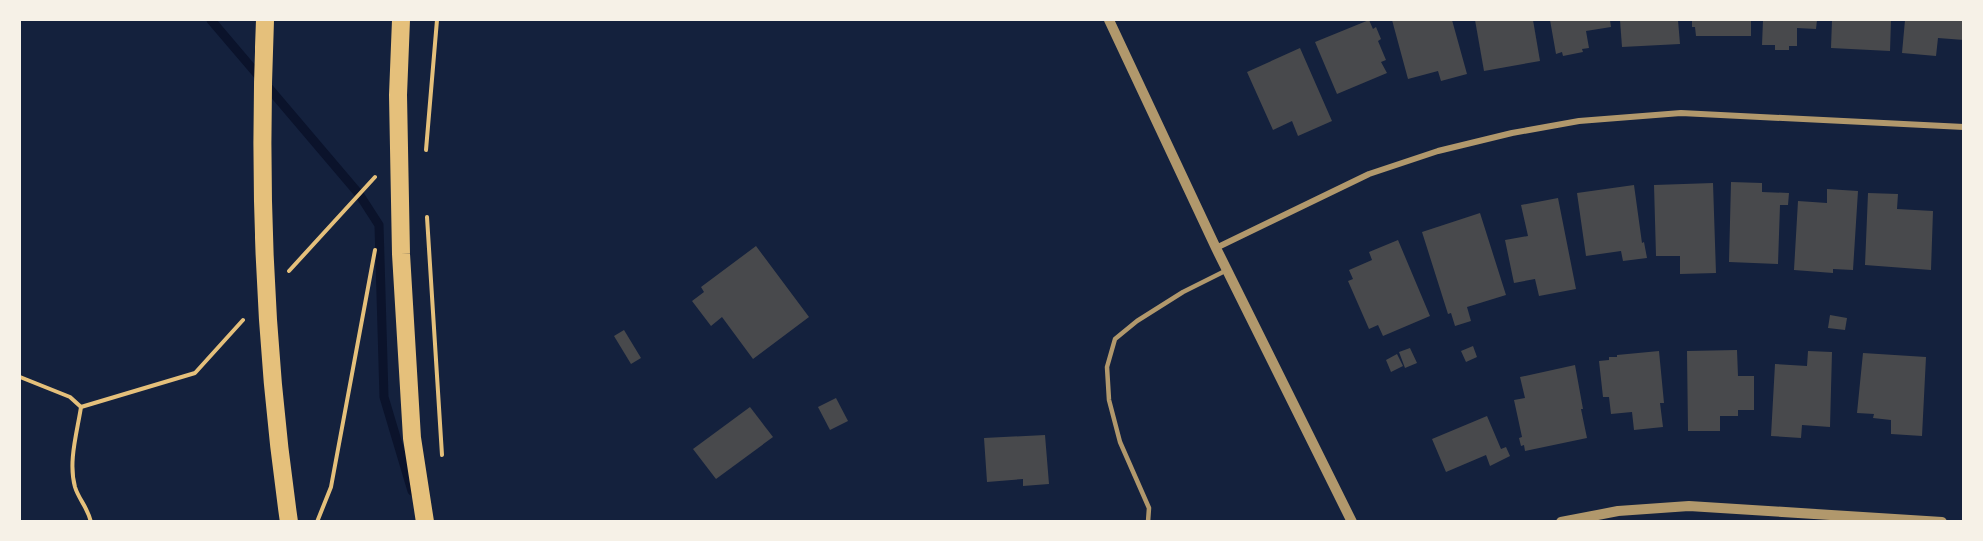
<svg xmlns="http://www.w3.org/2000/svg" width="1983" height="541" viewBox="0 0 1983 541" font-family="'Varela Round',sans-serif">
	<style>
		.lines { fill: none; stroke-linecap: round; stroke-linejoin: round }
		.stream { stroke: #0b132b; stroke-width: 9 }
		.building { fill: #48494c }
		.path { stroke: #e5c07b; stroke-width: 4 }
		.service { stroke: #b1986c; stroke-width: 4.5 }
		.minor { stroke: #b1986c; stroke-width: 6 }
		.tertiary { stroke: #b1986c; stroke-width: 10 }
		.motorway { stroke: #e5c07b; stroke-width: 18 }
	</style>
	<rect width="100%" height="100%" fill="#14213d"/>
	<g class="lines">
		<polyline class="stream" points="211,20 359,194 379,225 384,397 412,491"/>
	</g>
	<g class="building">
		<polygon points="1369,20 1373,29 1376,27 1381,39 1378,41 1386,60 1381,62 1387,73 1337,94 1315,42"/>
		<polygon points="1392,20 1452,20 1467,74 1441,81 1438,71 1408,79"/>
		<polygon points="1475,20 1533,20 1540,61 1484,71"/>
		<polygon points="1550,20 1610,20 1611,27 1586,31 1589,48 1582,49 1583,52 1563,56 1562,52 1556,54"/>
		<polygon points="1620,20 1678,20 1680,44 1622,47"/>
		<polygon points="1692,20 1751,20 1751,36 1696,36 1695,27 1692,27"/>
		<polygon points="1763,20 1817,20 1816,29 1797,28 1797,46 1789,46 1789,50 1775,50 1775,45 1762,45"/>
		<polygon points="1832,20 1891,20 1890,51 1831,48"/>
		<polygon points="1905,20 1964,20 1964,40 1938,38 1936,56 1902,53"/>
		<polygon points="1300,48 1332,121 1298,136 1292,121 1273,130 1247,72"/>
		<polygon points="1731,182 1762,183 1762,192 1789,193 1788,205 1780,205 1778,264 1729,262"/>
		<polygon points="1713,183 1716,273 1680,274 1680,256 1656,256 1654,185"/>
		<polygon points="1634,185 1642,243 1644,242 1647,258 1623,261 1621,251 1586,256 1577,193"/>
		<polygon points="1827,189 1858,191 1853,270 1833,269 1833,273 1794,270 1798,201 1827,203"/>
		<polygon points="1868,193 1898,194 1897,209 1933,211 1931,270 1865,265"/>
		<polygon points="1558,198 1576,289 1539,296 1535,279 1514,283 1505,240 1528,236 1521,205"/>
		<polygon points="1480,213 1506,295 1467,307 1471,321 1455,326 1451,313 1448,314 1422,232"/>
		<polygon points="1398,240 1430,316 1383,336 1378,325 1369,329 1348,281 1353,279 1349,270 1372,260 1369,252"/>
		<polygon points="756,246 809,317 753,359 722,317 711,326 692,301 704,292 701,287"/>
		<polygon points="1830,315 1847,318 1845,330 1828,328"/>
		<polygon points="624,330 641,358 631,364 614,336"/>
		<polygon points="1473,346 1477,357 1466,362 1461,351"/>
		<polygon points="1410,348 1417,363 1405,368 1399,352"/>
		<polygon points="1737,350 1738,376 1754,376 1754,410 1738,410 1738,416 1720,416 1720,431 1688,431 1687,351"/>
		<polygon points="1659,351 1664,403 1660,403 1663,427 1634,430 1632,412 1611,414 1609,397 1603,397 1599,361 1609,360 1609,357 1617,357 1617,355"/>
		<polygon points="1808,351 1832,352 1830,427 1802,425 1801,438 1771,436 1775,364 1807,366"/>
		<polygon points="1863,353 1926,357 1922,436 1891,434 1891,420 1873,418 1874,414 1857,413"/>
		<polygon points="1397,354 1403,366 1391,372 1386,360"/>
		<polygon points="1575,365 1583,409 1581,409 1587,438 1525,451 1524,445 1521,446 1519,438 1522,437 1514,400 1525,398 1520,377"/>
		<polygon points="836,398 848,421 830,430 818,407"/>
		<polygon points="750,407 773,437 716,479 693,449"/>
		<polygon points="1487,416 1501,449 1506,447 1510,456 1490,466 1486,455 1446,472 1432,439"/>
		<polygon points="1045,435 1049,484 1023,486 1023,479 987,482 984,438"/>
	</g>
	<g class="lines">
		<g class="path">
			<polyline points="426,150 437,20"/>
			<polyline points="427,217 442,455"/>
			<polyline points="289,271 375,177"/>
			<polyline points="20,377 70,397 81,407"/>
			<path d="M91,522C87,506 79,500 75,487C68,462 77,433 81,407L195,373L243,320"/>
			<polyline points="317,522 331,487 375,250"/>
		</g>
		<polyline class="service" points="1148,522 1149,508 1120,442 1109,400 1107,367 1115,339 1137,321 1183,292 1227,270"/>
		<polyline class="minor" points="1216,248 1369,174 1438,151 1512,133 1579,121 1681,113 1964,127"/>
		<g class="tertiary">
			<polyline points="1109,20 1216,248 1352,522"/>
			<polyline points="1561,522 1618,511 1689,506 1942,522"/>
		</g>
		<g class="motorway">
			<path d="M265,20C258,187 265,356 289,522"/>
			<polyline points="401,20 398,95 401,254 412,438 425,522"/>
		</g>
	</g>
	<rect width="1983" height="541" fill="none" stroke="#f6f1e7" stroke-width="42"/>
</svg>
